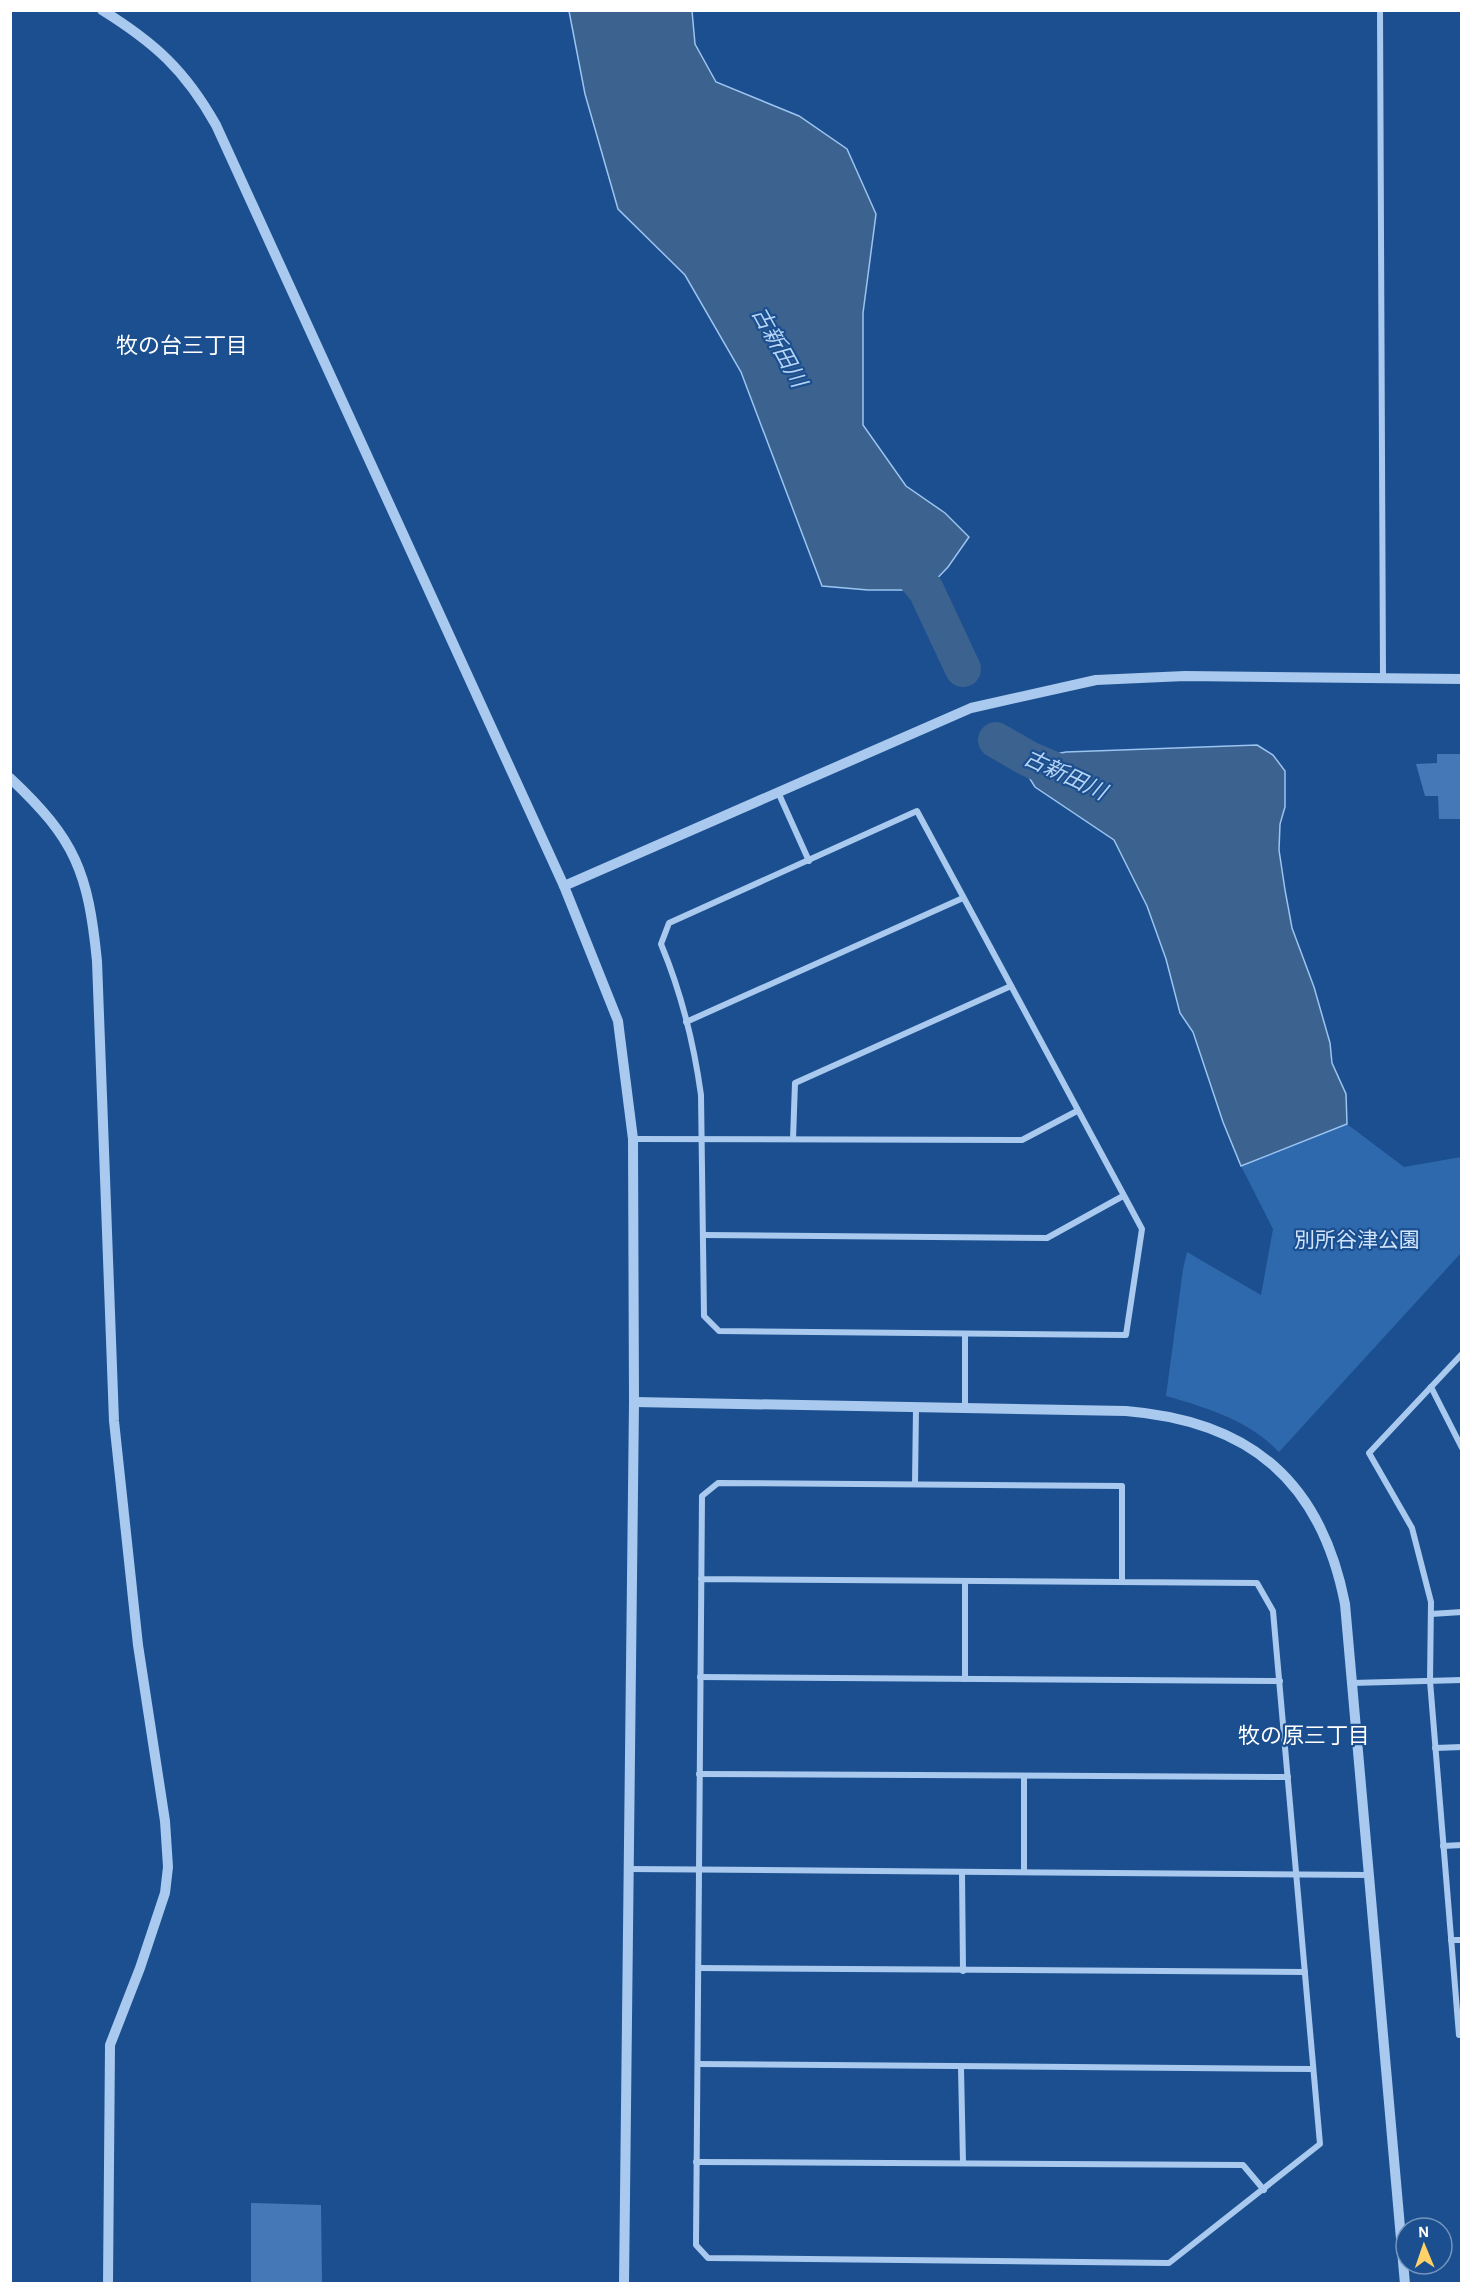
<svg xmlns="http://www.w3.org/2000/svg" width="1472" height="2294" viewBox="0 0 1472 2294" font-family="'Alegreya Sans','Noto Sans JP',sans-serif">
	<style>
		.green { fill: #2e69ad }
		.water { fill: #3c6290; stroke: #9cc4f0; stroke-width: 1.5 }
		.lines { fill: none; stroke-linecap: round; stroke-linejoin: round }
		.river { stroke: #3c6290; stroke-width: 36 }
		.building { fill: #4478b7 }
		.minor { stroke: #a9c9ee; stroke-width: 6 }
		.tertiary { stroke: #a9c9ee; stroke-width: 10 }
		.labels { text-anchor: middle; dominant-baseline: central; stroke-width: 4.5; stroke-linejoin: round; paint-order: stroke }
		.park-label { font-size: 21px; fill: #cfe3fa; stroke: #1b4f8f }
		.neighbourhood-label { font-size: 22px; fill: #fff; stroke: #1b4f8f }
		.water-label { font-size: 22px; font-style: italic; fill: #b5d3f5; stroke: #1b4f8f }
	</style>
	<rect width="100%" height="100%" fill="#1b4f8f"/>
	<path class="green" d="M1347,1124L1404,1167L1461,1157V1253L1279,1452C1248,1420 1208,1408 1166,1396L1183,1269L1187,1252L1261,1295L1273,1229L1241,1166Z"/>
	<g class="water">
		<polygon points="569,11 692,11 695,44 716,82 799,116 847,149 876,214 863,313 863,425 906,486 945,513 969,537 948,567 926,590 868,590 822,586 741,372 685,275 618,209 585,94"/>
		<polygon points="1257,745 1273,755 1285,771 1285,807 1280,824 1279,850 1285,890 1292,928 1314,987 1330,1043 1332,1063 1346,1094 1347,1124 1241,1166 1223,1122 1193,1032 1180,1013 1166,959 1147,906 1114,840 1035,787 1025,771 1029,759 1066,752"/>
	</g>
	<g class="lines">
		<g class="river">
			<polyline points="893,551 926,590 963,669"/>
			<polyline points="996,740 1029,759 1073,778"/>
		</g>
	</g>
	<g class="building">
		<polygon points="1437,754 1461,754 1461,819 1439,819 1438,796 1425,796 1416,764 1437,763"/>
		<polygon points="251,2203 321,2205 322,2283 251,2283"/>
	</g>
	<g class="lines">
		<g class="minor">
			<polyline points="1380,10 1383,678"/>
			<polyline points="778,792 809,861"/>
			<path d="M917,811L1142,1229L1126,1335L719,1331L704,1316L701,1095C694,1044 681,992 661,944L669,923Z"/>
			<polyline points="686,1022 963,898"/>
			<polyline points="633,1139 1022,1140 1077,1111"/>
			<polyline points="793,1139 795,1083 1011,986"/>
			<polyline points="704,1235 1047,1238 1123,1196"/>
			<polyline points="965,1334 965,1408"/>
			<polyline points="1462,1354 1369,1453 1412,1528 1431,1602 1430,1681 1459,2035 1462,2035"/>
			<polyline points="1431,1387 1462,1448"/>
			<polyline points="915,1484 916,1408"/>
			<path d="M701,1579L1257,1583L1273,1611L1320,2144L1169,2263L708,2258L696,2245C698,1995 700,1746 702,1496L718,1483L1122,1486V1581"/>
			<polyline points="965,1581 965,1679"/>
			<polyline points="1431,1614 1462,1612"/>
			<polyline points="700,1677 1280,1681"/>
			<polyline points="1352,1683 1462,1680"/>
			<polyline points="1435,1748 1462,1747"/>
			<polyline points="699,1774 1288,1777"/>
			<polyline points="1443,1846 1462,1845"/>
			<polyline points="628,1869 1369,1875"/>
			<polyline points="1024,1872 1024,1776"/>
			<polyline points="962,1873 963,1971"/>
			<polyline points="1451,1940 1462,1940"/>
			<polyline points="699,1968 1305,1972"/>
			<polyline points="698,2064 1313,2069"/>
			<polyline points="961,2068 963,2163"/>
			<polyline points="696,2162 1243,2165 1264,2190"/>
		</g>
		<g class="tertiary">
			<path d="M102,10C155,43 185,70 216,125L564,886L618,1021L633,1139L634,1402L624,2284"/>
			<path d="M10,778C76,840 88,872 97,961L114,1421L138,1645L165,1821L168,1867L165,1893L140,1968L110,2045L108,2284"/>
			<polyline points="564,886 971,708 1096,680 1185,676 1462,679"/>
			<path d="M634,1402L1126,1411C1250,1421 1321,1481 1345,1604L1405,2284"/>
		</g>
	</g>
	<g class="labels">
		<g class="park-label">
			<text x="1357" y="1240">別所谷津公園</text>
		</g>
		<g class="neighbourhood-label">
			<text x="182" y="346">牧の台三丁目</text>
			<text x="1304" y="1736">牧の原三丁目</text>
		</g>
		<g class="water-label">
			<text transform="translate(779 347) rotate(61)">古新田川</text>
			<text transform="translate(1065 775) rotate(25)">古新田川</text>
		</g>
	</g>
	<rect width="1472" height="2294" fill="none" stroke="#ffffff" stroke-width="24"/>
	<g transform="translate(1424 2246) rotate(358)"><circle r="28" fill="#1b4f8f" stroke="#7695bc" stroke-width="1.5"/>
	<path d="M0-4.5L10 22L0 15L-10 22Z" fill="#ffd166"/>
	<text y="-9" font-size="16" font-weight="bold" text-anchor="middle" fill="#ffffff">N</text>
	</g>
</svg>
